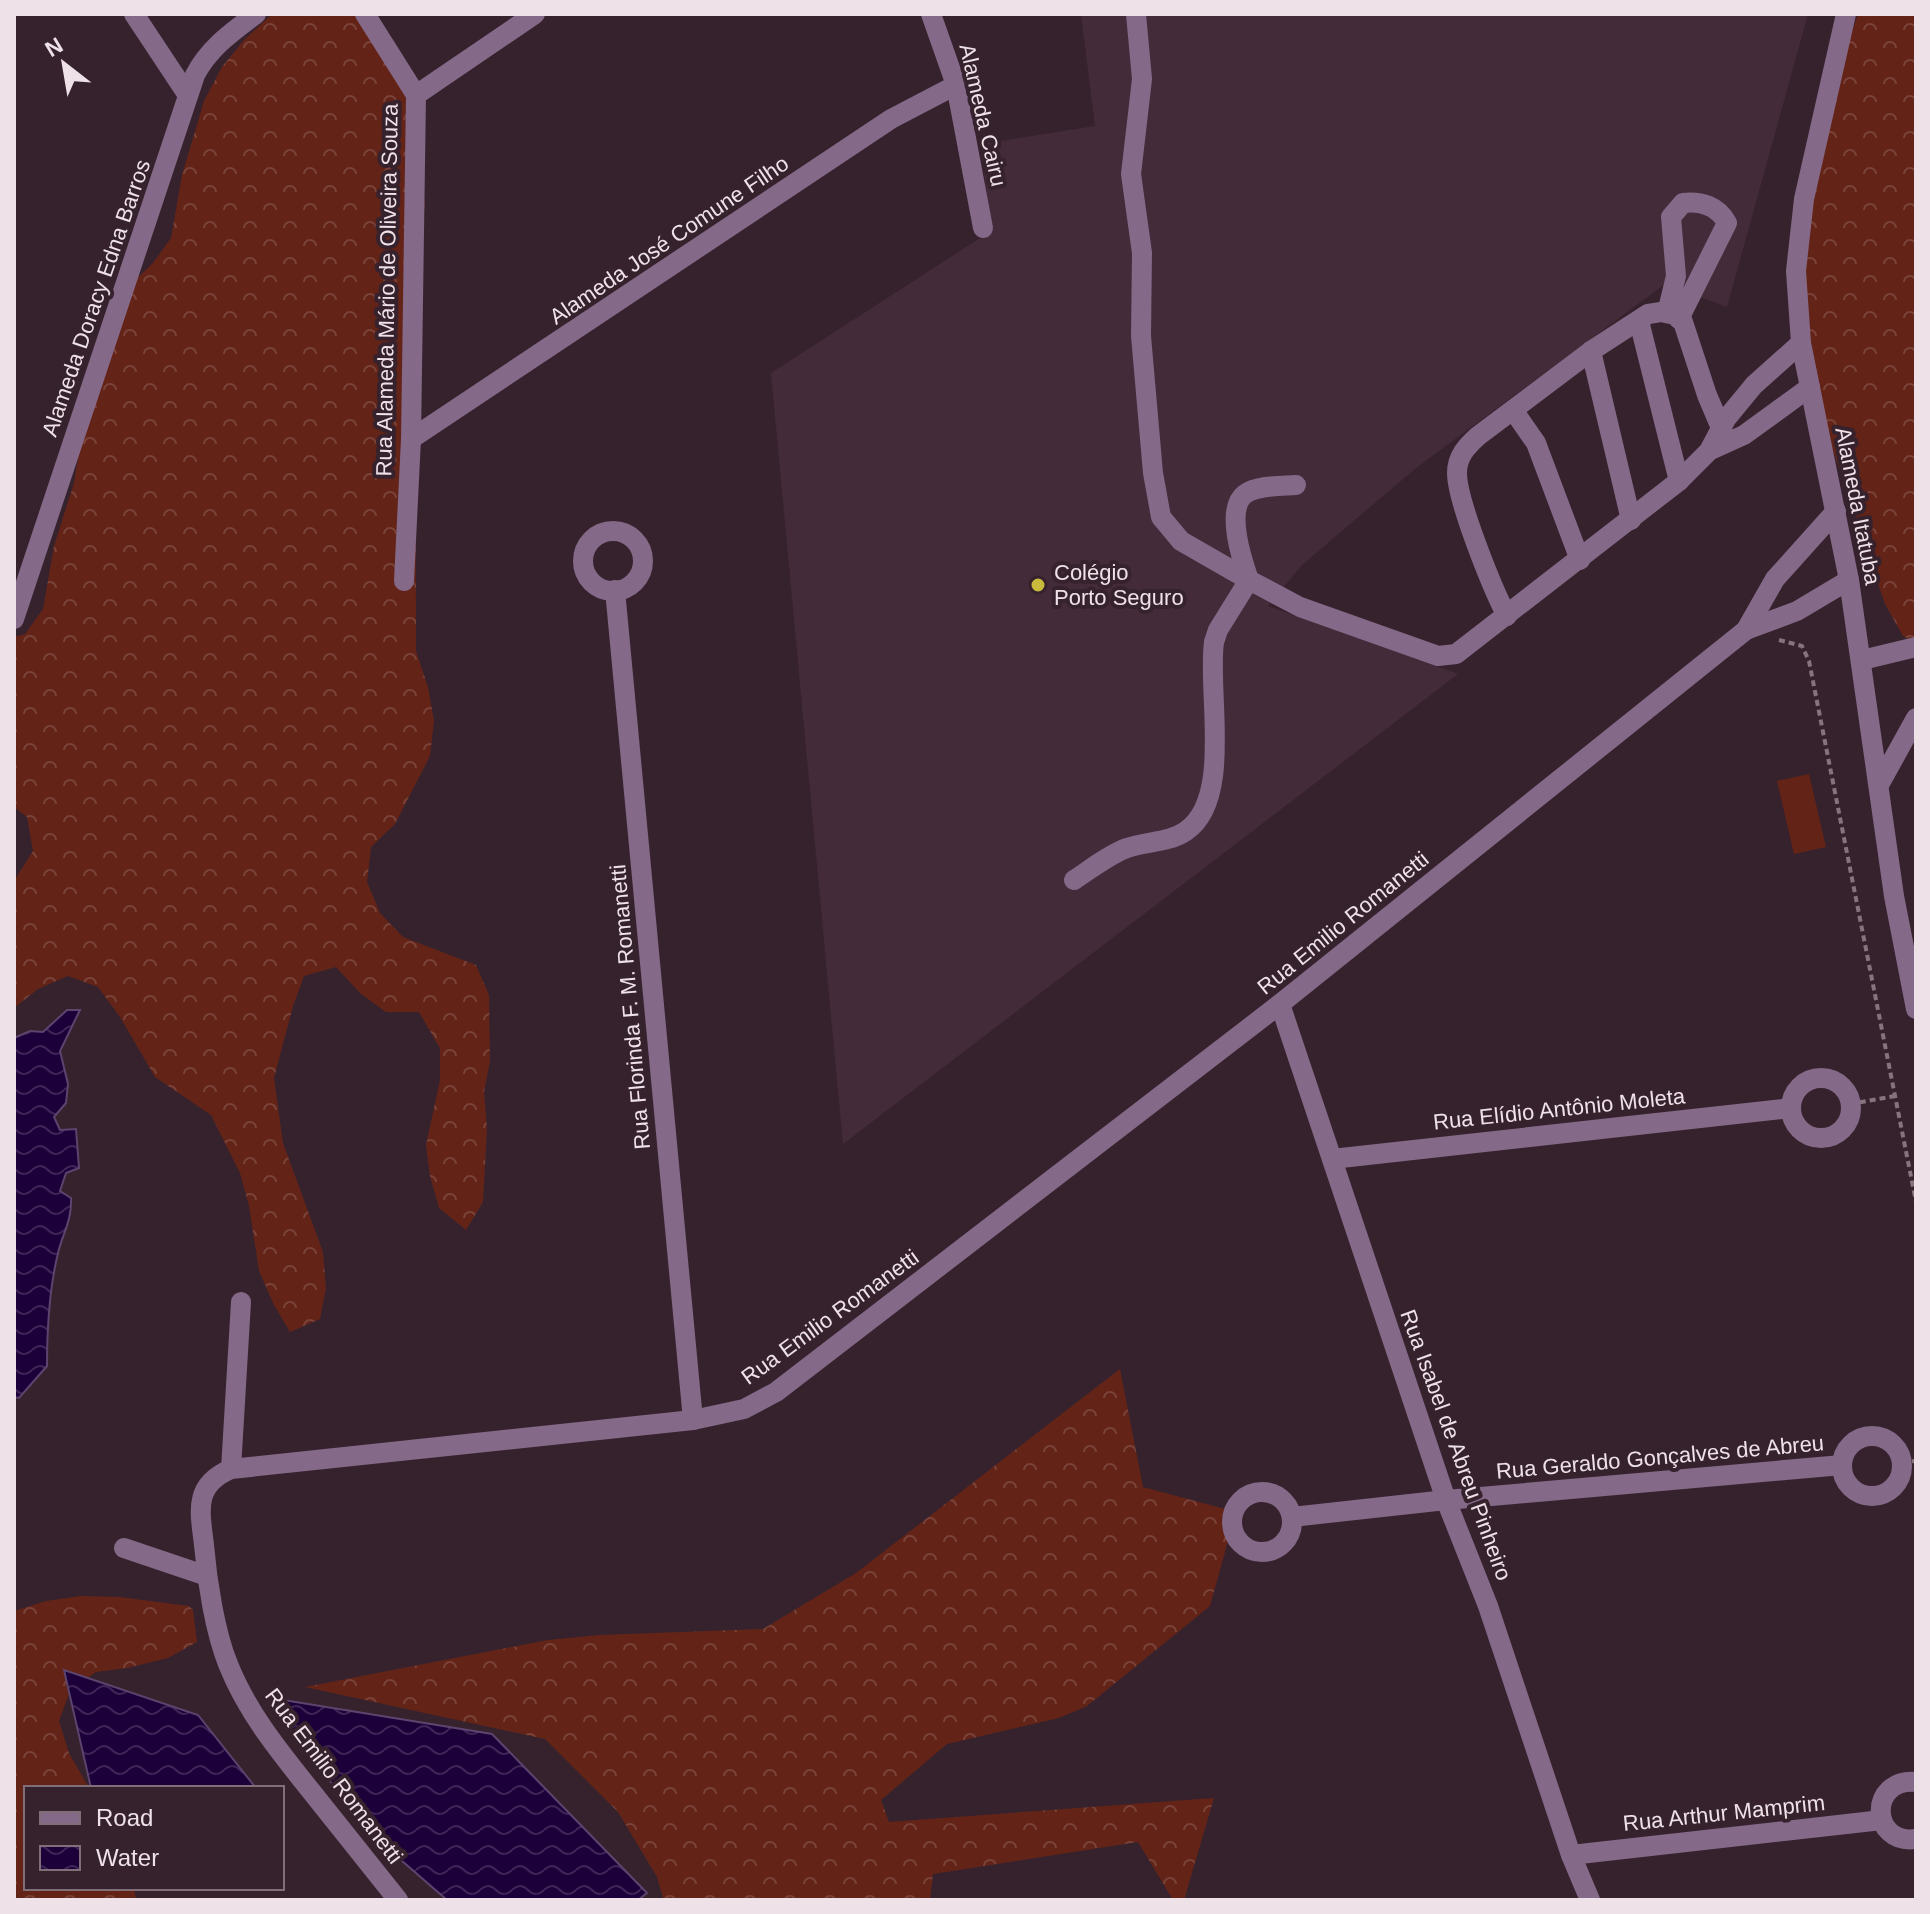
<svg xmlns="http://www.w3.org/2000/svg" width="1930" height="1914" viewBox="0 0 1930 1914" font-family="Helvetica,sans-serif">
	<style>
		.built { fill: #442b39 }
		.forest { fill: url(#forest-crowns) }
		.garden { fill: #632317 }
		.water { fill: url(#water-waves); stroke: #5b446e; stroke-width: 2 }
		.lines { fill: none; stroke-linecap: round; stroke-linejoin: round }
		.path { stroke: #85747d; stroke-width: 4; stroke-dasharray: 6 4; stroke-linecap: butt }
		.minor { stroke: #846988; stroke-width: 20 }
		.poi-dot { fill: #c8bb3b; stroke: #36222d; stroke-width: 3 }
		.labels { text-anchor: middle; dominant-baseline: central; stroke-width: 8; stroke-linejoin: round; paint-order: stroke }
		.street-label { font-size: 22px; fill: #efe1e8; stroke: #36222d }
		.poi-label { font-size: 22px; fill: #efe1e8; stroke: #36222d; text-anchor: start }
	</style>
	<defs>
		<pattern id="forest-crowns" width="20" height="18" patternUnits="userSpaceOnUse" patternTransform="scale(2)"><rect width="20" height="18" fill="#632317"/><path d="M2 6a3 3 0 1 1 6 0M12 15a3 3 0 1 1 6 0" fill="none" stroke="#7a4339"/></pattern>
		<pattern id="water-waves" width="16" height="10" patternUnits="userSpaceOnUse" patternTransform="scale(2)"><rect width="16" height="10" fill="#1c003a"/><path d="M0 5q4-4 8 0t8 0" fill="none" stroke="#3d2556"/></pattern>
	</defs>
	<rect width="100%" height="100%" fill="#36222d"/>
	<polygon class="built" points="1081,14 1808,14 1727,307 1665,284 1416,468 1303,564 1268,606 1458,674 843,1144 771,373 991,231 981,144 1095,126"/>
	<g class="forest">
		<polygon points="272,14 375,14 392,43 411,117 425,204 419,235 415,237 416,651 428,687 434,721 430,756 395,824 371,847 367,882 380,913 403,937 476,965 489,995 490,1061 484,1092 487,1128 483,1202 466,1230 439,1208 430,1176 426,1145 440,1080 440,1048 419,1012 386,1012 361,994 336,967 304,976 293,1006 274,1078 283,1143 323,1252 326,1288 320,1319 290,1332 274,1305 259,1271 249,1206 240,1173 211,1115 155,1077 120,1017 98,987 68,976 38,989 14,1008 14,881 33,851 27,817 14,807 14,637 25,634 43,609 54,546 74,483 79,452 129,286 153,263 171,238 182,175 204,101 222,67 244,40"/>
		<polygon points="1858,14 1916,14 1916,643 1903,636 1885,604 1797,344 1794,205"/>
		<polygon points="1120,1369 1143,1487 1236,1512 1210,1606 1087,1706 1059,1718 947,1744 881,1800 889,1822 1214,1798 1184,1900 1173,1900 1138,1842 933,1874 930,1900 660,1900 663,1898 657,1877 618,1812 545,1739 305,1687 548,1640 600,1635 763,1629 856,1573"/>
		<polygon points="81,1596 119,1597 189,1606 193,1610 197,1642 168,1658 127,1668 96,1672 70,1691 59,1721 69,1753 89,1788 26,1788 26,1888 134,1888 136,1900 17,1900 14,1881 14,1611 46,1601"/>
	</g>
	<polygon class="garden" points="1809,774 1826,847 1794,854 1777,781"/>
	<g class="water">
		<path d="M67,1010H80L60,1051L68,1084L66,1103L54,1117L60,1130L76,1129L79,1168L66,1173L60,1191L71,1198C72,1221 63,1232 58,1253C49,1290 47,1328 47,1366L19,1398L14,1397V1038L30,1031L43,1032Z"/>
		<polygon points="64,1670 198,1715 256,1788 91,1788"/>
		<polygon points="265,1697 492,1734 647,1893 638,1900 447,1900 371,1834"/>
	</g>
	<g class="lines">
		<g class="path">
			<polyline points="1779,640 1802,646 1809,661 1916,1202"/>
			<polyline points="1850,1104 1895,1096"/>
			<polyline points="1902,1462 1916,1461"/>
		</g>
		<g class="minor">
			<polyline points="134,14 187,94"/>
			<polyline points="365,14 416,95 411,439 404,581"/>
			<polyline points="931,14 956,85 983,228"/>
			<polyline points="1846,14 1804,199 1796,271 1801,343 1849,580 1894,896 1916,1009"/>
			<polyline points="416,95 535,14"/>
			<path d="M1667,313L1676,276L1671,217L1683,203C1701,201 1718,206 1727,223L1679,319"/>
			<polyline points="1639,321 1679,481"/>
			<polyline points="1591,351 1631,520"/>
			<polyline points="1513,410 1536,443 1580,560"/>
			<polyline points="411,439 891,119 956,85"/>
			<polyline points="1713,449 1744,435 1810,387"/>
			<path d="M1296,485C1281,486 1257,485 1245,494C1225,509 1242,560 1249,580L1300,607L1438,656L1456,654L1679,481L1709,451L1726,419L1754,385L1801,343"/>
			<circle cx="613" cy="561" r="30"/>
			<polyline points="615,590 693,1420"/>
			<path d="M1507,616C1493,590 1457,501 1457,473C1457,456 1467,446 1478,436L1591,351L1648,314L1661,312L1675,315L1683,322L1707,395L1724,435"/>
			<path d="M14,619L195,75C209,48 232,32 256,14"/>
			<polyline points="1746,630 1775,579 1836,511"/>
			<polyline points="1862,660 1916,647"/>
			<polyline points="1879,785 1916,718"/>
			<path d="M1074,880C1091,869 1108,855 1127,848C1146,841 1169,843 1186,831C1233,799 1207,692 1214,642L1218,630L1249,580L1181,541L1161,517L1153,473L1141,336L1142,253L1131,174L1142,79L1136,14"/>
			<polyline points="1280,1004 1446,1500 1488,1606 1571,1855 1590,1900"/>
			<circle cx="1821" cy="1108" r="30"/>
			<polyline points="1332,1159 1791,1108"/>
			<circle cx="1872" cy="1466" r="30"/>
			<polyline points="231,1469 241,1302"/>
			<circle cx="1262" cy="1522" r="30"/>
			<polyline points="1292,1517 1446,1500 1842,1465"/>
			<polyline points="124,1548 207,1576"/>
			<path d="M1916,1782C1868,1778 1870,1845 1916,1839"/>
			<polyline points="1571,1855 1882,1820"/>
			<path d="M398,1900C369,1864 340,1827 311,1791C279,1751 247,1712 228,1664C215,1632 207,1581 204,1545C200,1511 193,1485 231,1469L693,1420L744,1409L776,1392L1280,1004L1746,630L1797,611L1849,580"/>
		</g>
	</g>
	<circle class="poi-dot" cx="1038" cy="585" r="8"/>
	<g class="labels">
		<g class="street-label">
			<text transform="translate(983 115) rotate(77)">Alameda Cairu</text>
			<text transform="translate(669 240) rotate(-34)">Alameda José Comune Filho</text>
			<text transform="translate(387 290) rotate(-89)">Rua Alameda Mário de Oliveira Souza</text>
			<text transform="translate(96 298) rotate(-71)">Alameda Doracy Edna Barros</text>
			<text transform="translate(1858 506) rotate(79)">Alameda Itatuba</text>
			<text transform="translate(1343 923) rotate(-39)">Rua Emilio Romanetti</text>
			<text transform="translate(630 1007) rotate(-95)">Rua Florinda F. M. Romanetti</text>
			<text transform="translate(1559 1109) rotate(-6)">Rua Elídio Antônio Moleta</text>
			<text transform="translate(830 1317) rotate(-36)">Rua Emilio Romanetti</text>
			<text transform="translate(1456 1445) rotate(70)">Rua Isabel de Abreu Pinheiro</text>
			<text transform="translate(1660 1457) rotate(-5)">Rua Geraldo Gonçalves de Abreu</text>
			<text transform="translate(334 1776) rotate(53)">Rua Emilio Romanetti</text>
			<text transform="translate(1724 1813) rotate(-6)">Rua Arthur Mamprim</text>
		</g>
		<g class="poi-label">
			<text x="1054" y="572">Colégio<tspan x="1054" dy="25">Porto Seguro</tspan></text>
		</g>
	</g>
	<rect width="1930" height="1914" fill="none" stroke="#efe1e8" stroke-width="32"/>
	<rect x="24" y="1786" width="260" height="104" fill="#36222d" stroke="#806e78" stroke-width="2"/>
	<rect x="40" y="1812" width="40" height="12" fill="#846988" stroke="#806e78" stroke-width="2"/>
	<text x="96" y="1826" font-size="24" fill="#efe1e8">Road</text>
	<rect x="40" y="1846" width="40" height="24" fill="url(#water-waves)" stroke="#806e78" stroke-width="2"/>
	<text x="96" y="1866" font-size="24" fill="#efe1e8">Water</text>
	<g transform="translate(64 64) rotate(329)" stroke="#36222d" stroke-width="6" paint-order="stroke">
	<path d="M0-6L14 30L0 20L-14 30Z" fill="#efe1e8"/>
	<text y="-12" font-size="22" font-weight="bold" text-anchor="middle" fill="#efe1e8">N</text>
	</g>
</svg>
